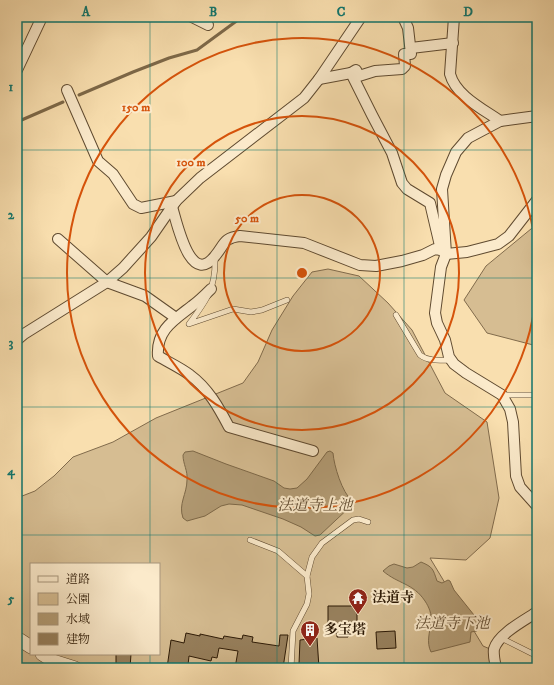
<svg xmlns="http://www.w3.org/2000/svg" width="554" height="685" viewBox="0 0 554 685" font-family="'IM FELL DW Pica','Noto Serif JP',serif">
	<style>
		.green { fill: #d6bd92; stroke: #816b4c; fill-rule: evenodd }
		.water { fill: #b39c75; stroke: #7d6848 }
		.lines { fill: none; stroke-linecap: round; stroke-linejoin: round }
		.stream { stroke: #7d6848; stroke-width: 3 }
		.building { fill: #97805d; stroke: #2c1905 }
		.service-casing { stroke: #5f4a30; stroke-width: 6 }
		.minor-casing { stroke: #5f4a30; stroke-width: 12 }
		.tertiary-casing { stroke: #5f4a30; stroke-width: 14 }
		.service { stroke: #fbeacb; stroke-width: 5 }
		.minor { stroke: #fbeacb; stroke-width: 10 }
		.tertiary { stroke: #fbeacb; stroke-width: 13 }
		.grid { fill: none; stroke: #0f766e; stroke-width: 1; stroke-opacity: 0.55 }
		.ring { fill: none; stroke: #d5530b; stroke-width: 2 }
		.labels { text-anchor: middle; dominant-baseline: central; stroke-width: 4; stroke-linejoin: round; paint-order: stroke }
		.poi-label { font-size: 14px; font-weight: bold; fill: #2c1905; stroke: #fbeacb; text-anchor: start }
		.water-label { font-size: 15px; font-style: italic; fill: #624d32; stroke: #fbeacb }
		.centre { fill: #d5530b; stroke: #fbeacb; stroke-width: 2 }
		.ring-label { font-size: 12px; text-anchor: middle; font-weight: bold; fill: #d5530b; stroke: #fbeacb; stroke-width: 4; stroke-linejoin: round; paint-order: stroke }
		.neatline { fill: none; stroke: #0f766e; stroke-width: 1.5 }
		.grid-label { font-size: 13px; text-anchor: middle; font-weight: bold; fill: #0f766e }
	</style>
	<rect width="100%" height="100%" fill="#f9dfaf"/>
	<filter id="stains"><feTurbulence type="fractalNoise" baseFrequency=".005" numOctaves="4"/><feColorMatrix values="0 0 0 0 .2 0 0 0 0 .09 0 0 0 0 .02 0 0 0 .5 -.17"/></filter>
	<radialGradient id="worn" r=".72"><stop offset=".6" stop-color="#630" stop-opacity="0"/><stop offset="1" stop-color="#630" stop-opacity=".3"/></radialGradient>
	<g class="green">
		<polygon points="537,224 537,346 487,333 464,300 486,266"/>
		<path d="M328,269L359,276L388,303L412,330L445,393L487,422L499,498L490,538L466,560L430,558L483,646L490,649V668H17V498L35,491L54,476L73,457L113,442L156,418L243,383L258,362L272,330L293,296L312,272ZM31,564H159V654H31Z"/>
	</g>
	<g class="water">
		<path d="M193,451L226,464L274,481L284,488L290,489L297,488L307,479L327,452L330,451L333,453C334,466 342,492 352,501V505L320,535L315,536L301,527L283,519L242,505L229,504L221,506L205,516L187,521L183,518C178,504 187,494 187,480C188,471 183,464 183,455L185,452Z"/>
		<path d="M421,562C433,567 433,569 437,581L442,583L448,580L450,581L454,590L478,620L477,631L471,632L470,642L431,652C426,642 430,632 431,622C432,614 429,607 425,601C413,583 398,584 383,571L389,566L394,564L407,568L413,567Z"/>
	</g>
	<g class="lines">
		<g class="stream">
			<polyline points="79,95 133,72 169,58 197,50 242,17"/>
			<polyline points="17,122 63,102"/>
		</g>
	</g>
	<g class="building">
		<polygon points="328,606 357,606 357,633 348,633 348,637 337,637 337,633 328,633"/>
		<polygon points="395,631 396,648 377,649 376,632"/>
		<polygon points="186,633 200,636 200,634 223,639 224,636 242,639 243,635 253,637 252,642 279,646 280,635 288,635 283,668 269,667 268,668 235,668 238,651 219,648 217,658 212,657 211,661 189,656 188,665 185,664 184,668 167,668 171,640 184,643"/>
		<polygon points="317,638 319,668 302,668 302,664 299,664 300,640"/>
		<polygon points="116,654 131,654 130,668 116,668"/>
	</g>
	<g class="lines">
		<g class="service-casing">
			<g id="service">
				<path d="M215,257C216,288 207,300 189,324L233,309L251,312L262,310L287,300"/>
				<path d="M396,315L420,355C429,362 441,360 451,360"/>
				<polyline points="503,395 537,395"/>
				<polyline points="250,540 278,551 307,576 309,594 307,604 293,631 291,668"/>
				<polyline points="307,576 312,557 322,543 353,520 359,519 368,522"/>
				<polyline points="501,638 537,656"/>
			</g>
		</g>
		<g class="minor-casing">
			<g id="minor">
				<polyline points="192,17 208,25"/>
				<path d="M454,17L450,74C456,96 483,109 500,121"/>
				<polyline points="411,48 453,43"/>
				<polyline points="17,70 42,17"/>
				<polyline points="351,73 356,70 359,76 375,71 402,69 405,66 404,54 411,54 408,28 403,17"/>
				<polyline points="319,79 351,73 372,115 392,153 402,183 407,189 430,203 441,250"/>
				<polyline points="67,90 98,161 113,174 133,204 141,208 176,201"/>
				<polyline points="537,116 500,121 468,138 456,152 446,175 442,189 446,254 441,267 435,313 437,323 445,340 449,357 454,364 466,373 502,395 510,409 513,422 516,476 520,487 537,506"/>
				<path d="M172,207C177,222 190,288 215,256C225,244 223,238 240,236L304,243L360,265L376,266L402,261L423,255L435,249L441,250L446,254L467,252L498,244L509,236L537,200"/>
				<polyline points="58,239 107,282 145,296 176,318"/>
				<path d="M211,289C205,295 199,301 192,306C174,320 156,330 158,356C168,362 181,368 190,375C208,388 219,408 229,427L313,451"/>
				<polyline points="17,340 24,334 107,282 123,268 151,237 176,201 200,178 304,98 319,79 361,17"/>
				<path d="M496,668C495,662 493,655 494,649C498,634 525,620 537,612"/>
			</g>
		</g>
		<g class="tertiary-casing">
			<g id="tertiary">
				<polyline points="17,638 31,647"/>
				<polyline points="42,654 53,661 75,668"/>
			</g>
		</g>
		<use href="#service" class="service"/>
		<use href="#minor" class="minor"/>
		<use href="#tertiary" class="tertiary"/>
	</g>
	<path class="grid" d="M150,17V564M277,17V668M404,17V668M17,150H537M17,278H537M17,407H537M17,535H537M150,654V668"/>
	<g class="ring">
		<circle cx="302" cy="273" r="78"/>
		<circle cx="302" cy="273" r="157"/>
		<path d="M537 275A235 235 0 1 1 537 271"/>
	</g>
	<defs>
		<g id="temple-pin" transform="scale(1)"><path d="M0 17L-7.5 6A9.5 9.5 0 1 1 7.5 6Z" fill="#8f2418" stroke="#fbeacb"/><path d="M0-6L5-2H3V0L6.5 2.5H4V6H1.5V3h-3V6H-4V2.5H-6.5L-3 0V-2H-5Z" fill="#fff"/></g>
		<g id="building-pin" transform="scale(1)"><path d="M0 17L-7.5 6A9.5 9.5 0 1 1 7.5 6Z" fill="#8f2418" stroke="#fbeacb"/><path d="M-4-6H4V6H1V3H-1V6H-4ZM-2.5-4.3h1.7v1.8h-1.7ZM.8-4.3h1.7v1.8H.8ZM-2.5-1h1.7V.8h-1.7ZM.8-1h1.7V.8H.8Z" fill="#fff"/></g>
	</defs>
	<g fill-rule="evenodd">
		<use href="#temple-pin" x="358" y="598"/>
		<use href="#building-pin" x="310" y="630"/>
	</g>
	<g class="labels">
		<g class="poi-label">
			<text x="372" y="598">法道寺</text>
			<text x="324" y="630">多宝塔</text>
		</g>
		<g class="water-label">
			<text x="315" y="505">法道寺上池</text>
			<text x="452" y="623">法道寺下池</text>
		</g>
	</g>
	<circle cx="302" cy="273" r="6" class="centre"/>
	<g class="ring-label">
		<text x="136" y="111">150 m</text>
		<text x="191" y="166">100 m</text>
		<text x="247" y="222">50 m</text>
	</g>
	<rect width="554" height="685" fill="none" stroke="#f9dfaf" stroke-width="44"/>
	<rect x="30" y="563" width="130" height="92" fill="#fbeacb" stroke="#a8967c"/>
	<rect x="38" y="576" width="20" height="6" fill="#fbeacb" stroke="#a8967c"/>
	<text x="66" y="583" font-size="12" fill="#2c1905">道路</text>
	<rect x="38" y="593" width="20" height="12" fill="#d6bd92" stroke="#a8967c"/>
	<text x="66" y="603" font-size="12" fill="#2c1905">公園</text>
	<rect x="38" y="613" width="20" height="12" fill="#b39c75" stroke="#a8967c"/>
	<text x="66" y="623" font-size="12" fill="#2c1905">水域</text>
	<rect x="38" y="633" width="20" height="12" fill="#97805d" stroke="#a8967c"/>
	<text x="66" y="643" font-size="12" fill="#2c1905">建物</text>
	<rect x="22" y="22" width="510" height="641" class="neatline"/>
	<g class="grid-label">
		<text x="86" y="16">A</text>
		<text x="213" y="16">B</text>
		<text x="341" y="16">C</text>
		<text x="468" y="16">D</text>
		<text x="11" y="91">1</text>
		<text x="11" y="219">2</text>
		<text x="11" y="347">3</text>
		<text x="11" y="475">4</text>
		<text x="11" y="603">5</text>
	</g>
	<rect width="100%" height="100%" filter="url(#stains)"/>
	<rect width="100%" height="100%" fill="url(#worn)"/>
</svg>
